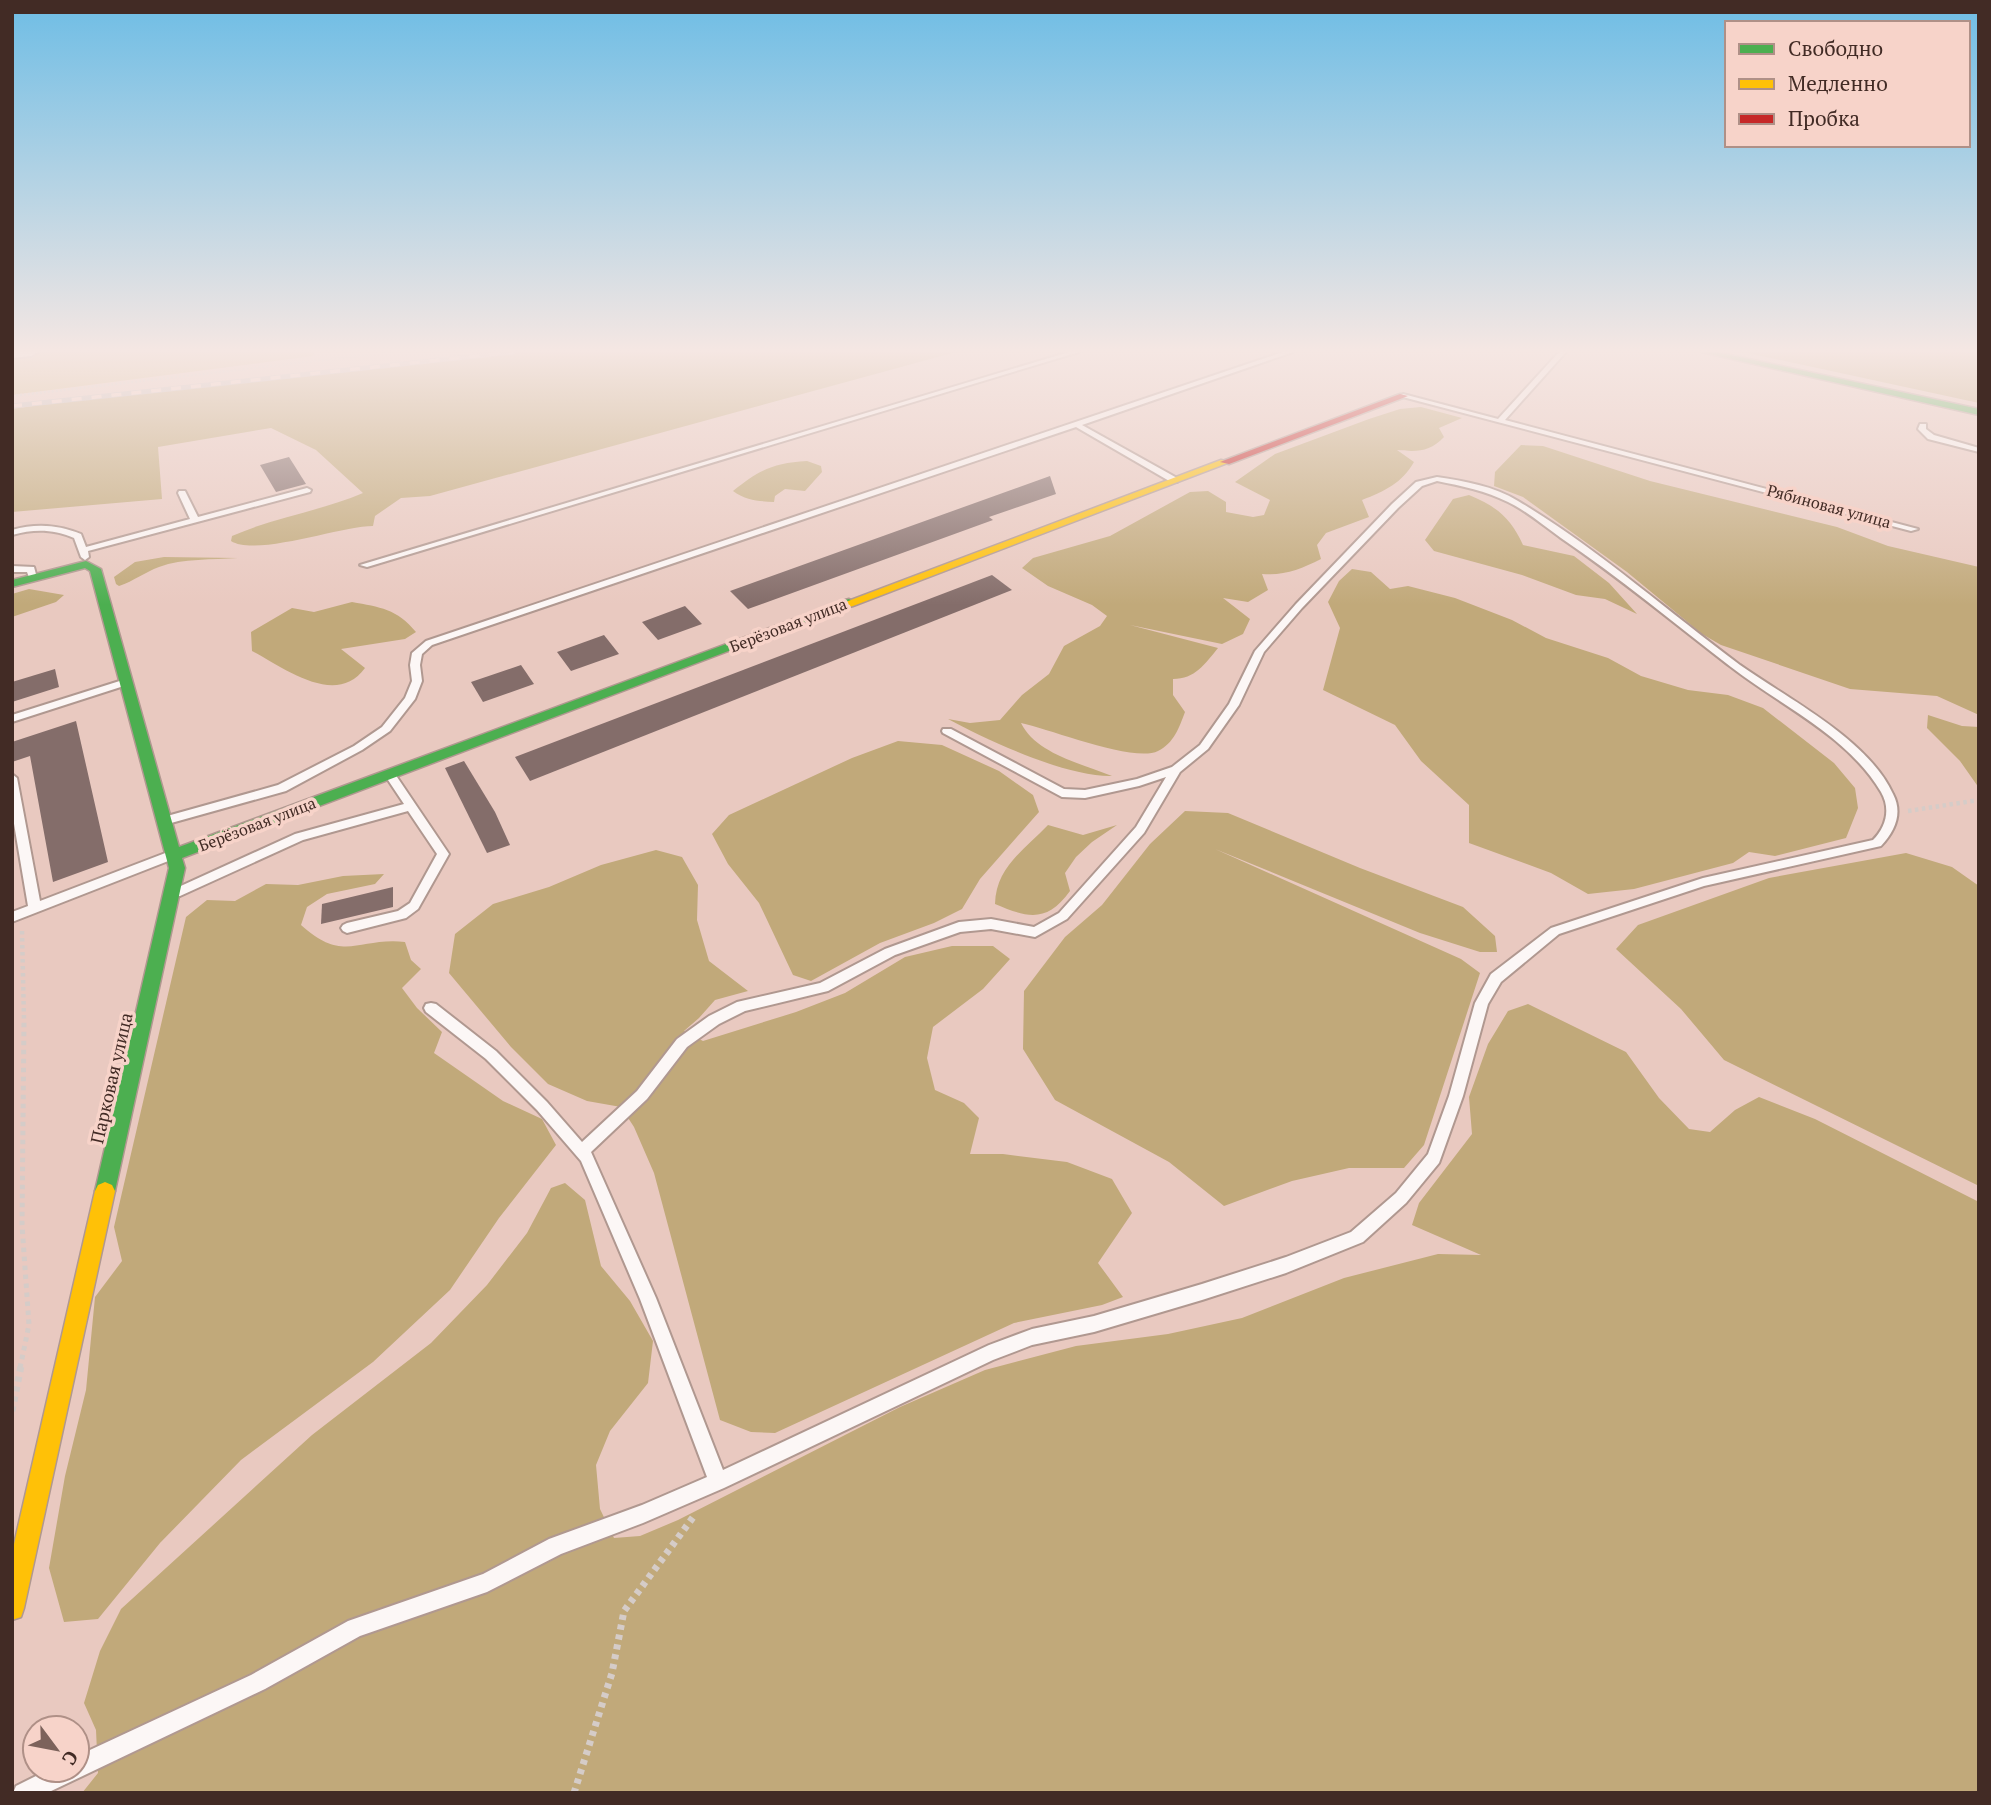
<svg xmlns="http://www.w3.org/2000/svg" width="1991" height="1805" viewBox="0 0 1991 1805" font-family="'PT Serif',serif">
	<style>
		.green { fill: #d4ba86 }
		.forest { fill: #c1a97a }
		.building { fill: #846d6a }
		.lines { fill: none; stroke-linecap: round; stroke-linejoin: round }
		.lane-casing { stroke: #b09890; stroke-width: 4 }
		.street-casing { stroke: #b09890; stroke-width: 4 }
		.fast-casing { stroke: #b09890; stroke-width: 3 }
		.slow-casing { stroke: #b09890; stroke-width: 3 }
		.jam-casing { stroke: #b09890; stroke-width: 3 }
		.path-far3 { stroke: #d5ccc8; stroke-width: 2.5; stroke-dasharray: 2 2; stroke-linecap: butt }
		.path-far2 { stroke: #d5ccc8; stroke-width: 4.5; stroke-dasharray: 3.5 3.5; stroke-linecap: butt }
		.path-far1 { stroke: #d5ccc8; stroke-width: 5; stroke-dasharray: 4.5 4.5; stroke-linecap: butt }
		.path { stroke: #d5ccc8; stroke-width: 7; stroke-dasharray: 5 5; stroke-linecap: butt }
		.lane { fill: #fcf7f6; fill-rule: evenodd }
		.street { fill: #fcf7f6; fill-rule: evenodd }
		.fast { fill: #4caf50; fill-rule: evenodd }
		.slow { fill: #ffc107; fill-rule: evenodd }
		.jam { fill: #c62828; fill-rule: evenodd }
		.rail-casing { stroke: #c4bcba; stroke-width: 5 }
		.rail { stroke: #f7d3c9; stroke-width: 3.5; stroke-dasharray: 10; stroke-linecap: butt }
		.labels { text-anchor: middle; dominant-baseline: central; stroke-width: 7; stroke-linejoin: round; paint-order: stroke }
		.far-street-label { font-size: 16px; fill: #422b25; stroke: #f7d3c9 }
		.street-label { font-size: 18px; fill: #422b25; stroke: #f7d3c9 }
	</style>
	<rect width="100%" height="100%" fill="#e9c9c0"/>
	<polygon class="green" points="12,352 315,352 313,356 12,395"/>
	<g class="forest">
		<path d="M513,352H956L430,496L401,498L375,516L373,526C341,526 256,557 231,541L232,536C275,517 321,511 363,493L316,450L271,428L158,447L162,499L12,512V409L89,398Z"/>
		<polygon points="1743,352 1979,352 1979,403"/>
		<path d="M1421,407L1462,418L1439,428L1444,437C1430,452 1417,452 1397,450L1414,462C1402,483 1385,491 1362,500L1369,517L1326,533L1317,545L1321,559C1301,569 1284,576 1262,574L1268,590L1248,602L1223,598L1250,619L1243,634L1222,644L1130,625L1218,648C1205,664 1195,679 1173,679V695L1185,712C1179,728 1174,743 1158,751C1134,763 1050,729 1021,723C1036,754 1083,764 1112,776C1066,777 989,741 948,719L970,723L1000,720L1022,695L1049,674L1064,646L1100,626L1107,616L1092,605L1048,586L1022,568L1033,558L1110,536L1190,492L1208,491L1226,502V512L1253,517L1264,515L1270,500L1235,482L1275,454L1369,419L1400,409Z"/>
		<polygon points="1521,445 1543,446 1650,481 1837,527 1888,546 1979,567 1979,715 1937,696 1850,689 1721,645 1702,634 1627,572 1523,497 1494,486 1495,472"/>
		<path d="M807,461L821,466L822,472L805,491L785,489L775,496L774,502C758,501 747,501 733,491C759,470 773,463 807,461Z"/>
		<path d="M1469,495C1496,506 1511,518 1523,545L1574,556L1609,583L1637,614L1605,599L1576,595L1522,575L1434,551L1425,540L1453,499Z"/>
		<path d="M164,557L238,558C213,560 183,558 159,567C145,572 134,581 119,586L116,584L114,577L135,562Z"/>
		<polygon points="1352,569 1371,572 1390,589 1408,586 1455,598 1512,620 1546,638 1608,658 1641,676 1688,690 1728,695 1763,708 1834,763 1855,788 1858,808 1846,838 1775,856 1749,852 1733,863 1634,889 1588,894 1551,873 1469,843 1469,805 1421,761 1395,725 1323,690 1340,628 1328,602 1339,581"/>
		<polygon points="29,589 64,595 56,602 12,617 12,594"/>
		<path d="M352,602C380,607 397,609 416,632L405,639L341,649L365,668C336,708 284,668 252,651L251,632L292,608L314,612Z"/>
		<polygon points="1928,715 1962,726 1979,727 1979,788 1960,761 1927,728"/>
		<polygon points="898,741 942,745 999,771 1033,795 1039,812 980,879 962,909 934,923 880,943 811,981 793,975 759,903 728,864 712,834 729,815 852,758"/>
		<polygon points="1185,811 1228,813 1360,868 1463,907 1495,936 1497,952 1480,952 1420,933 1215,849 1461,959 1480,973 1424,1145 1404,1168 1349,1168 1292,1181 1224,1206 1169,1162 1055,1100 1023,1049 1024,991 1065,937 1102,905 1150,844"/>
		<path d="M1048,825L1083,835L1117,825L1092,842L1076,857L1065,873L1070,891C1047,923 1028,918 995,904C996,867 1024,850 1048,825Z"/>
		<polygon points="656,850 682,857 698,885 697,920 709,961 748,991 715,1000 699,1018 684,1031 703,1041 796,1012 845,993 905,957 952,946 993,946 1010,959 983,989 933,1027 927,1058 935,1090 964,1103 979,1118 970,1154 1003,1154 1067,1162 1112,1179 1132,1213 1098,1263 1123,1297 1102,1305 1014,1323 775,1433 751,1432 720,1420 654,1173 634,1127 621,1107 587,1101 548,1084 511,1047 449,973 455,934 493,904 549,887 601,865"/>
		<polygon points="1906,853 1952,867 1979,886 1979,1186 1724,1060 1681,1009 1616,949 1638,925 1769,878"/>
		<path d="M384,874L375,884L327,894L307,907L301,925C344,964 358,937 405,942L411,960L421,969L402,988L417,1008L442,1032L434,1053L503,1101L542,1119L556,1145L499,1218L450,1290L373,1362L241,1460L160,1543L98,1619L64,1622L49,1568L65,1476L86,1390L95,1297L122,1261L114,1227L186,917L207,900L235,901L266,884L298,885L343,876Z"/>
		<polygon points="1528,1004 1626,1052 1659,1098 1689,1129 1710,1132 1735,1110 1759,1097 1815,1119 1979,1202 1979,1793 82,1793 98,1773 96,1730 84,1703 100,1651 121,1609 312,1435 431,1343 487,1285 527,1233 551,1188 565,1183 585,1200 601,1266 630,1301 653,1341 648,1383 610,1431 596,1465 600,1509 614,1538 640,1536 678,1520 900,1407 985,1370 1076,1346 1168,1334 1242,1318 1344,1278 1438,1254 1481,1255 1412,1225 1419,1203 1472,1134 1469,1097 1488,1044 1508,1011"/>
	</g>
	<g class="building">
		<polygon points="289,457 306,484 276,492 260,465"/>
		<polygon points="1050,476 1056,494 989,517 993,520 748,609 730,591"/>
		<polygon points="992,575 1012,590 530,781 515,757"/>
		<polygon points="685,606 702,624 658,640 642,622"/>
		<polygon points="604,635 619,654 571,671 557,652"/>
		<polygon points="521,665 534,684 483,702 471,682"/>
		<polygon points="55,669 59,687 12,702 12,682"/>
		<polygon points="76,721 108,862 53,882 30,756 12,762 12,742"/>
		<polygon points="464,761 495,812 510,845 487,853 445,768"/>
		<polygon points="393,887 393,907 321,924 322,904"/>
	</g>
	<g class="lines">
		<g class="lane-casing">
			<g id="lane">
				<polygon points="1069,352 1079,352 367,567 360,565"/>
				<polygon points="1283,352 1293,352 1082,425 1177,478 1177,482 1171,482 1076,427 432,645 422,654 420,665 422,681 415,699 390,731 362,750 286,791 164,825 158,821 160,818 278,785 354,746 382,727 405,698 412,681 410,665 412,653 426,641"/>
				<polygon points="1559,352 1566,352 1505,420 1918,529 1911,531 1399,396 1403,394 1498,419"/>
				<polygon points="1920,424 1926,424 1926,429 1934,435 1979,448 1979,452 1928,439 1918,429"/>
				<path d="M1437,477C1464,481 1494,486 1518,501C1597,548 1666,610 1740,665C1788,699 1868,739 1893,794C1903,813 1895,831 1881,846L1704,886L1559,934L1501,982L1488,1004L1463,1096L1439,1163L1406,1203L1363,1242L1286,1273L1202,1300L1094,1332L1032,1345L993,1360L724,1488L643,1523L561,1554L487,1592L360,1636L265,1689L47,1793H13L16,1786L48,1770H77V1756L251,1675L348,1621L483,1574L549,1539L642,1505L707,1477L640,1299L581,1161L537,1110L486,1059L426,1012L424,1008L426,1004L431,1003L436,1004L496,1051L547,1102L582,1142L637,1091L677,1039L709,1016L737,1002L820,983L885,949L959,922L991,919L1034,927L1059,913L1136,827L1166,777L1139,786L1085,798L1062,797L943,733L942,731L943,729H951L1064,789L1085,790L1137,779L1172,767L1200,745L1229,704L1255,651L1296,604L1392,504L1416,482ZM1437,481C1462,486 1486,491 1508,502C1527,511 1544,526 1561,538C1620,578 1674,623 1731,667C1781,706 1847,735 1881,792C1891,809 1886,827 1873,840L1703,878L1551,928L1491,974L1475,1003L1449,1096L1428,1154L1396,1193L1351,1232L1286,1257L1202,1284L1094,1316L1032,1329L989,1345L723,1470L656,1298L591,1152L647,1099L687,1047L719,1024L745,1011L828,991L895,955L960,932L991,929L1035,937L1067,919L1144,833L1180,772L1208,749L1239,705L1264,652L1302,608L1398,508L1422,486Z"/>
				<path d="M307,488L311,490L310,492L88,551L89,557L85,560L81,557L74,538C53,529 34,529 12,535V530C37,523 58,525 81,534L86,547L190,519L178,493L179,491H185L198,517Z"/>
				<polygon points="12,566 34,567 37,578 36,580 30,580 27,572 12,572"/>
				<polygon points="126,679 130,680 130,684 12,722 12,715"/>
				<polygon points="389,770 393,771 449,854 418,909 406,918 347,933 343,931 341,928 343,925 347,923 398,911 410,903 437,854 408,811 303,840 180,896 172,896 170,893 172,890 295,834 404,804 384,774"/>
				<polygon points="12,774 17,778 40,901 168,852 176,852 178,855 176,858 12,922 12,912 28,906 12,812"/>
			</g>
		</g>
		<g class="street-casing">
			<polygon id="street" points="12,352 38,352 31,356 12,358"/>
		</g>
		<g class="fast-casing">
			<g id="fast">
				<polygon points="1701,352 1717,352 1979,409 1979,415"/>
				<polygon points="86,561 101,569 179,847 845,600 849,599 855,603 182,858 185,868 115,1191 112,1197 105,1200 98,1197 95,1191 169,868 90,571 85,568 12,587 12,580"/>
			</g>
		</g>
		<g class="slow-casing">
			<g id="slow">
				<polygon points="1221,460 1230,462 853,606 849,607 843,603"/>
				<polygon points="105,1182 112,1185 115,1191 24,1608 21,1617 12,1620 12,1553 95,1191 98,1185"/>
			</g>
		</g>
		<g class="jam-casing">
			<polygon id="jam" points="1400,394 1408,396 1229,464 1220,462"/>
		</g>
		<polyline class="path-far3" points="12,396 392,352"/>
		<g class="path-far2">
			<polyline points="1908,811 1979,800"/>
			<polyline points="22,931 24,1021"/>
		</g>
		<polyline class="path-far1" points="20,1368 29,1325 22,1225 24,1019"/>
		<g class="path">
			<polyline points="12,1411 21,1366"/>
			<polyline points="574,1793 612,1673 624,1611 694,1516"/>
		</g>
		<use href="#lane" class="lane"/>
		<use href="#street" class="street"/>
		<use href="#fast" class="fast"/>
		<use href="#slow" class="slow"/>
		<use href="#jam" class="jam"/>
		<g class="rail-casing">
			<polyline id="rail" points="12,406 513,352"/>
		</g>
		<use href="#rail" class="rail"/>
	</g>
	<linearGradient id="sky" x2="0" y2="1"><stop stop-color="#6ebde5"/><stop offset="0.58" stop-color="#f5e7e3"/><stop offset="1" stop-color="#f5e7e3" stop-opacity="0"/></linearGradient>
	<rect width="1991" height="605" fill="url(#sky)"/>
	<g class="labels">
		<g class="far-street-label">
			<text transform="translate(1829 506) rotate(15)">Рябиновая улица</text>
			<text transform="translate(788 625) rotate(-21)">Берёзовая улица</text>
			<text transform="translate(257 824) rotate(-21)">Берёзовая улица</text>
		</g>
		<g class="street-label">
			<text transform="translate(111 1078) rotate(-77)">Парковая улица</text>
		</g>
	</g>
	<rect width="1991" height="1805" fill="none" stroke="#422b25" stroke-width="28"/>
	<rect x="1725" y="21" width="245" height="126" fill="#f7d3c9" stroke="#af9087" stroke-width="2"/>
	<rect x="1739" y="44" width="35" height="10" fill="#4caf50" stroke="#af9087" stroke-width="2"/>
	<text x="1788" y="56" font-size="21" fill="#422b25">Свободно</text>
	<rect x="1739" y="79" width="35" height="10" fill="#ffc107" stroke="#af9087" stroke-width="2"/>
	<text x="1788" y="91" font-size="21" fill="#422b25">Медленно</text>
	<rect x="1739" y="114" width="35" height="10" fill="#c62828" stroke="#af9087" stroke-width="2"/>
	<text x="1788" y="126" font-size="21" fill="#422b25">Пробка</text>
	<g transform="translate(56 1749) rotate(122)"><circle r="33" fill="#f7d3c9" stroke="#af9087" stroke-width="2"/>
	<path d="M0-5L12 26L0 18L-12 26Z" fill="#7c625b"/>
	<text y="-10" font-size="19" font-weight="bold" text-anchor="middle" fill="#422b25">С</text>
	</g>
</svg>
